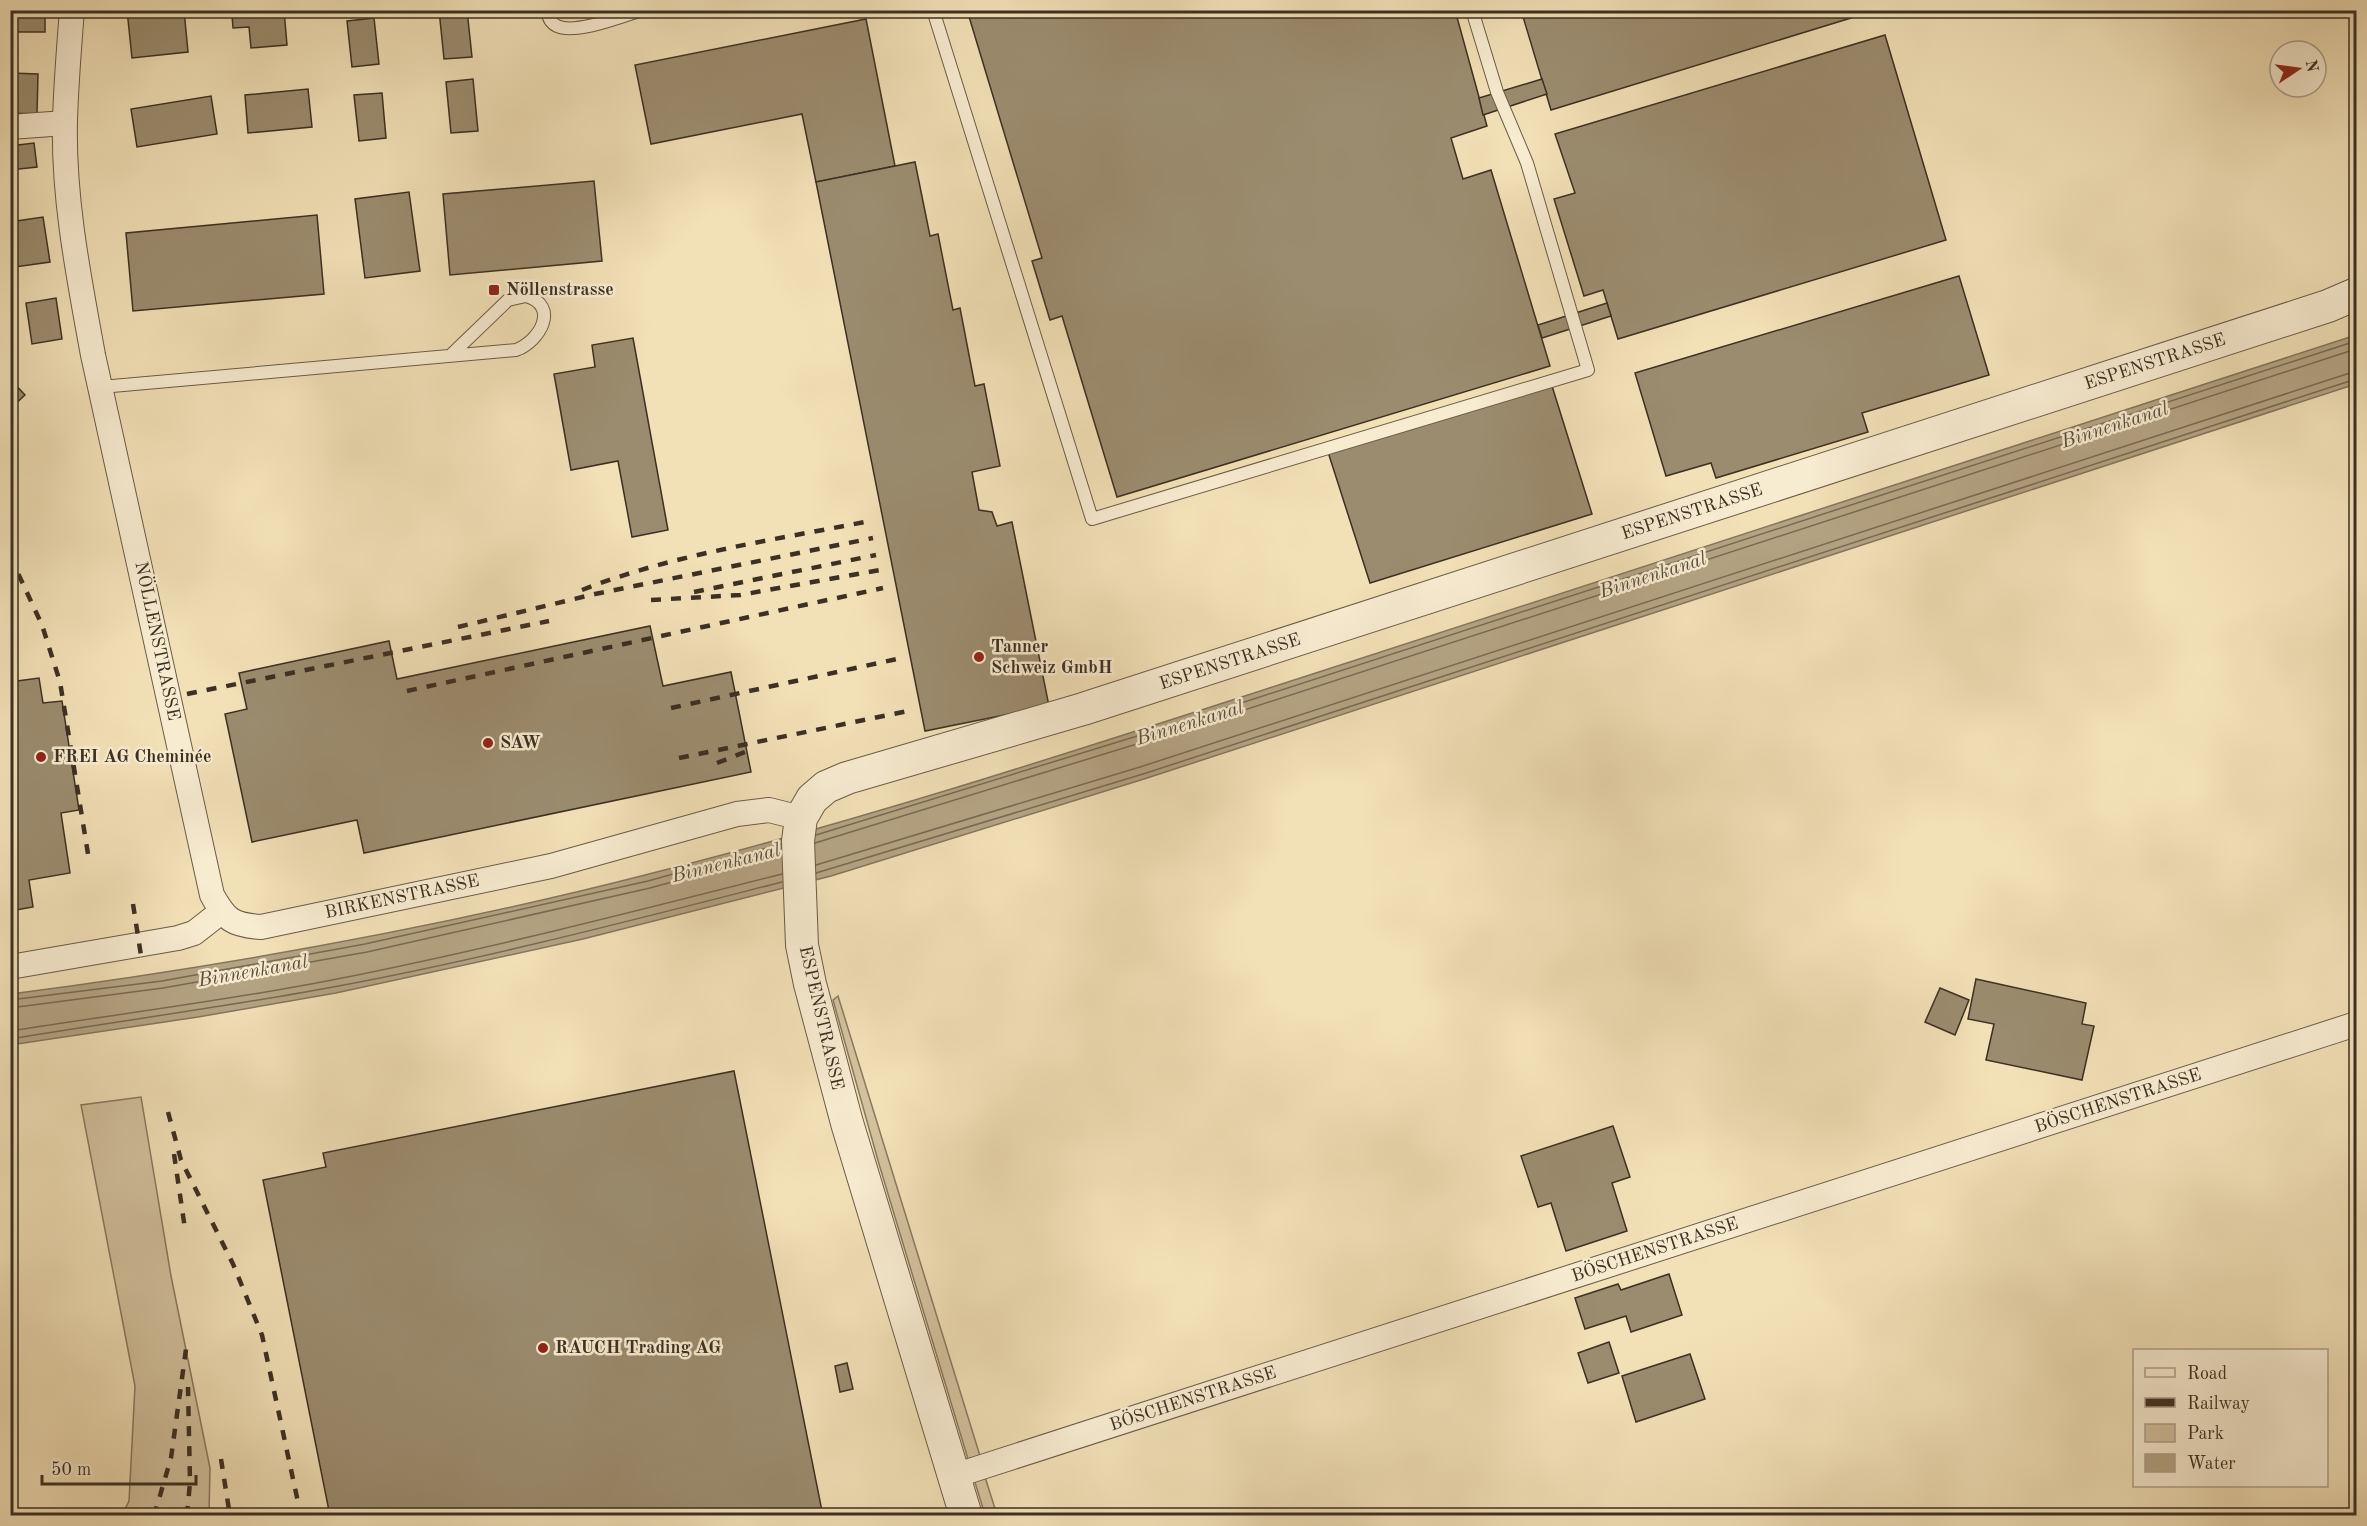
<svg xmlns="http://www.w3.org/2000/svg" width="2367" height="1526" viewBox="0 0 2367 1526" font-family="'Old Standard TT',serif">
	<style>
		.green { fill: #d3c29e; stroke: #887960; stroke-width: 1.5 }
		.water { fill: #b4a484; stroke: #84765d; stroke-width: 1.5 }
		.lines { fill: none; stroke-linecap: round; stroke-linejoin: round }
		.shore { stroke: #786a53; stroke-width: 1.5 }
		.building { fill: #9b8c6f; stroke: #3c3022; stroke-width: 1.5 }
		.service-casing { stroke: #6a5c47; stroke-width: 14 }
		.minor-casing { stroke: #6a5c47; stroke-width: 26 }
		.tertiary-casing { stroke: #6a5c47; stroke-width: 34 }
		.service { stroke: #f7ebd0; stroke-width: 12 }
		.minor { stroke: #f7ebd0; stroke-width: 24 }
		.tertiary { stroke: #f7ebd0; stroke-width: 32 }
		.rail { stroke: #3c3022; stroke-width: 4.5; stroke-dasharray: 10 10; stroke-linecap: butt }
		.poi-dot { fill: #8f2418; stroke: #f7ebd0; stroke-width: 2 }
		.labels { text-anchor: middle; dominant-baseline: central; stroke-width: 5; stroke-linejoin: round; paint-order: stroke }
		.poi-label { font-size: 18px; font-weight: bold; fill: #3c3022; stroke: #f7ebd0; text-anchor: start }
		.street-label { font-size: 18px; fill: #3c3022; stroke: #f7ebd0 }
		.water-label { font-size: 20px; font-style: italic; fill: #5a4d3a; stroke: #f7ebd0 }
	</style>
	<rect width="100%" height="100%" fill="#f2e0b7"/>
	<filter id="stains"><feTurbulence type="fractalNoise" baseFrequency=".00333" numOctaves="4"/><feColorMatrix values="0 0 0 0 .2 0 0 0 0 .09 0 0 0 0 .02 0 0 0 .5 -.17"/></filter>
	<radialGradient id="worn" r=".72"><stop offset=".6" stop-color="#630" stop-opacity="0"/><stop offset="1" stop-color="#630" stop-opacity=".3"/></radialGradient>
	<g class="green">
		<polygon points="838,996 980,1456 968,1459 879,1164 833,1000"/>
		<polygon points="141,1097 171,1276 210,1468 209,1515 122,1515 129,1501 135,1386 81,1105"/>
		<polygon points="985,1477 997,1515 985,1515 974,1479"/>
	</g>
	<path class="water" d="M2356,335V384L1144,779L831,876L583,939L336,993L198,1017L11,1045V994C225,966 439,928 649,874C887,814 1120,736 1353,661C1688,553 2022,442 2356,335Z"/>
	<g class="lines">
		<g class="shore">
			<polyline points="816,835 1189,720 2356,341"/>
			<polyline points="815,843 1192,727 2356,349"/>
			<polyline points="816,865 1140,767 2356,371"/>
			<polyline points="816,873 1143,774 2356,379"/>
			<polyline points="10,1000 162,981 365,944 648,881 781,844"/>
			<polyline points="10,1008 163,988 367,952 650,888 781,852"/>
			<path d="M10,1031C118,1014 226,1001 332,980C484,950 633,912 782,874"/>
			<path d="M10,1039C118,1021 226,1007 333,987C484,959 633,920 782,882"/>
		</g>
	</g>
	<g class="building">
		<rect x="15" y="10" width="30" height="22"/>
		<polygon points="127,10 184,10 188,52 132,58"/>
		<polygon points="284,10 287,45 251,48 249,27 233,28 232,15"/>
		<polygon points="439,10 467,10 472,57 444,59"/>
		<polygon points="967,10 1455,10 1487,126 1451,138 1463,179 1491,170 1550,366 1117,497 1062,316 1050,320 1032,261 1042,258"/>
		<polygon points="1521,10 1877,10 1551,110"/>
		<polygon points="374,18 379,64 352,67 347,21"/>
		<polygon points="866,19 895,166 816,182 802,114 651,144 635,65"/>
		<polygon points="1885,35 1946,240 1618,339 1603,290 1584,296 1554,199 1575,193 1555,134"/>
		<polygon points="10,73 38,74 37,114 10,113"/>
		<polygon points="473,79 478,131 451,133 446,82"/>
		<polygon points="1542,79 1547,94 1483,115 1479,98"/>
		<polygon points="308,89 312,127 248,133 245,95"/>
		<polygon points="382,93 386,138 359,141 354,95"/>
		<polygon points="211,96 217,134 137,147 131,109"/>
		<polygon points="34,143 37,167 10,170 10,146"/>
		<polygon points="915,162 930,236 938,234 953,310 960,308 975,386 984,384 1000,466 972,472 979,510 992,512 997,526 1012,522 1049,706 925,731 816,182"/>
		<polygon points="594,181 602,261 450,275 443,194"/>
		<polygon points="409,192 420,271 365,278 355,199"/>
		<polygon points="317,215 324,294 133,311 126,233"/>
		<polygon points="43,217 50,262 15,267 10,222"/>
		<polygon points="1959,276 1989,375 1862,413 1868,432 1716,478 1711,463 1666,476 1635,373"/>
		<polygon points="56,298 62,339 32,344 26,303"/>
		<polygon points="1607,303 1611,316 1542,338 1538,325"/>
		<polygon points="633,338 668,530 632,537 618,461 571,470 554,374 595,367 592,345"/>
		<polygon points="10,379 25,395 10,409"/>
		<polygon points="1552,386 1592,514 1370,583 1328,452"/>
		<polygon points="650,626 663,686 731,672 751,772 364,853 357,820 252,842 225,714 247,709 239,673 389,641 397,679"/>
		<polygon points="39,678 43,703 62,701 79,810 61,813 70,873 29,880 33,907 10,911 10,682"/>
		<polygon points="1976,979 2086,1003 2082,1024 2094,1026 2082,1080 1986,1060 1994,1024 1968,1019"/>
		<polygon points="1940,988 1969,1000 1955,1035 1925,1022"/>
		<polygon points="734,1071 823,1516 330,1516 263,1180 326,1167 323,1153"/>
		<polygon points="1613,1126 1630,1177 1612,1183 1627,1231 1566,1251 1551,1203 1538,1207 1521,1156"/>
		<polygon points="1669,1274 1682,1315 1631,1332 1626,1316 1585,1329 1575,1298 1618,1284 1621,1290"/>
		<polygon points="1609,1342 1619,1373 1588,1383 1578,1353"/>
		<polygon points="1690,1354 1705,1399 1636,1422 1622,1376"/>
		<polygon points="847,1363 853,1389 840,1392 835,1366"/>
	</g>
	<g class="lines">
		<g class="service-casing">
			<g id="service">
				<path d="M547,10C548,17 550,23 557,26C575,35 623,16 642,10"/>
				<polyline points="933,10 1092,519 1588,370 1527,163 1497,92 1472,10"/>
				<path d="M101,387L516,350C540,341 560,306 526,296L508,300L452,354"/>
			</g>
		</g>
		<g class="minor-casing">
			<g id="minor">
				<path d="M72,10C69,47 66,84 65,121C63,199 79,278 93,355L212,895C226,920 232,925 261,927L551,866L737,814L769,810L801,818"/>
				<polyline points="10,127 65,123"/>
				<polyline points="10,967 178,938 194,933 221,912"/>
				<polyline points="954,1476 2356,1024"/>
			</g>
		</g>
		<g class="tertiary-casing">
			<polyline id="tertiary" points="966,1516 847,1123 810,984 802,945 798,841 801,818 812,799 826,787 847,778 1083,709 2328,306 2356,294"/>
		</g>
		<use href="#service" class="service"/>
		<use href="#minor" class="minor"/>
		<use href="#tertiary" class="tertiary"/>
		<g class="rail">
			<polyline points="10,556 42,625 60,682 89,860"/>
			<path d="M582,590C674,554 773,540 870,521"/>
			<polyline points="694,592 876,555"/>
			<polyline points="651,600 740,595 880,570"/>
			<polyline points="458,627 595,594 873,538"/>
			<polyline points="407,691 883,588"/>
			<polyline points="187,694 549,621"/>
			<polyline points="671,708 897,659"/>
			<polyline points="679,758 908,711"/>
			<polyline points="717,763 750,750"/>
			<polyline points="133,904 142,962"/>
			<polyline points="168,1112 181,1160 233,1264 262,1335 301,1516"/>
			<polyline points="174,1154 185,1229"/>
			<polyline points="221,1459 230,1516"/>
			<polyline points="154,1516 171,1458 187,1342"/>
			<polyline points="187,1516 190,1482 188,1387"/>
		</g>
	</g>
	<g class="poi-dot">
		<rect x="488" y="284" width="12" height="12" rx="3"/>
		<circle cx="979" cy="657" r="6"/>
		<circle cx="488" cy="743" r="6"/>
		<circle cx="41" cy="757" r="6"/>
		<circle cx="543" cy="1348" r="6"/>
	</g>
	<g class="labels">
		<g class="poi-label">
			<text x="506" y="290">Nöllenstrasse</text>
			<text x="991" y="647">Tanner<tspan x="991" dy="21">Schweiz GmbH</tspan></text>
			<text x="500" y="743">SAW</text>
			<text x="53" y="757">FREI AG Cheminée</text>
			<text x="555" y="1348">RAUCH Trading AG</text>
		</g>
		<g class="street-label">
			<text transform="translate(2155 362) rotate(-18)">ESPENSTRASSE</text>
			<text transform="translate(1692 512) rotate(-18)">ESPENSTRASSE</text>
			<text transform="translate(157 641) rotate(78)">NÖLLENSTRASSE</text>
			<text transform="translate(1230 662) rotate(-18)">ESPENSTRASSE</text>
			<text transform="translate(402 897) rotate(-12)">BIRKENSTRASSE</text>
			<text transform="translate(821 1018) rotate(77)">ESPENSTRASSE</text>
			<text transform="translate(2118 1101) rotate(-18)">BÖSCHENSTRASSE</text>
			<text transform="translate(1655 1250) rotate(-18)">BÖSCHENSTRASSE</text>
			<text transform="translate(1193 1399) rotate(-18)">BÖSCHENSTRASSE</text>
		</g>
		<g class="water-label">
			<text transform="translate(2115 426) rotate(-18)">Binnenkanal</text>
			<text transform="translate(1653 576) rotate(-18)">Binnenkanal</text>
			<text transform="translate(1190 724) rotate(-17)">Binnenkanal</text>
			<text transform="translate(726 864) rotate(-14)">Binnenkanal</text>
			<text transform="translate(253 972) rotate(-10)">Binnenkanal</text>
		</g>
	</g>
	<rect width="2367" height="1526" fill="none" stroke="#f2e0b7" stroke-width="36"/>
	<rect x="12" y="12" width="2343" height="1502" fill="none" stroke="#3c3022" stroke-width="3"/>
	<rect x="18" y="18" width="2331" height="1490" fill="none" stroke="#3c3022" stroke-width="1.5"/>
	<rect x="2133" y="1349" width="195" height="138" fill="#f7ebd0" stroke="#aca08a" stroke-width="1.5"/>
	<rect x="2145" y="1368" width="30" height="9" fill="#f7ebd0" stroke="#aca08a" stroke-width="1.5"/>
	<text x="2187" y="1379" font-size="18" fill="#3c3022">Road</text>
	<rect x="2145" y="1398" width="30" height="9" fill="#3c3022" stroke="#aca08a" stroke-width="1.5"/>
	<text x="2187" y="1409" font-size="18" fill="#3c3022">Railway</text>
	<rect x="2145" y="1424" width="30" height="18" fill="#d3c29e" stroke="#aca08a" stroke-width="1.5"/>
	<text x="2187" y="1439" font-size="18" fill="#3c3022">Park</text>
	<rect x="2145" y="1454" width="30" height="18" fill="#b4a484" stroke="#aca08a" stroke-width="1.5"/>
	<text x="2187" y="1469" font-size="18" fill="#3c3022">Water</text>
	<g transform="translate(2298 69) rotate(77)"><circle r="28" fill="#f7ebd0" stroke="#aca08a" stroke-width="1.5"/>
	<path d="M0-4.5L10 22L0 15L-10 22Z" fill="#8f2418"/>
	<text y="-9" font-size="16" font-weight="bold" text-anchor="middle" fill="#3c3022">N</text>
	</g>
	<path d="M42 1475v9h154v-9" fill="none" stroke="#3c3022" stroke-width="3"/>
	<text x="51" y="1475" font-size="18" fill="#3c3022" stroke="#f7ebd0" stroke-width="4.5" paint-order="stroke">50 m</text>
	<rect width="100%" height="100%" filter="url(#stains)"/>
	<rect width="100%" height="100%" fill="url(#worn)"/>
</svg>
